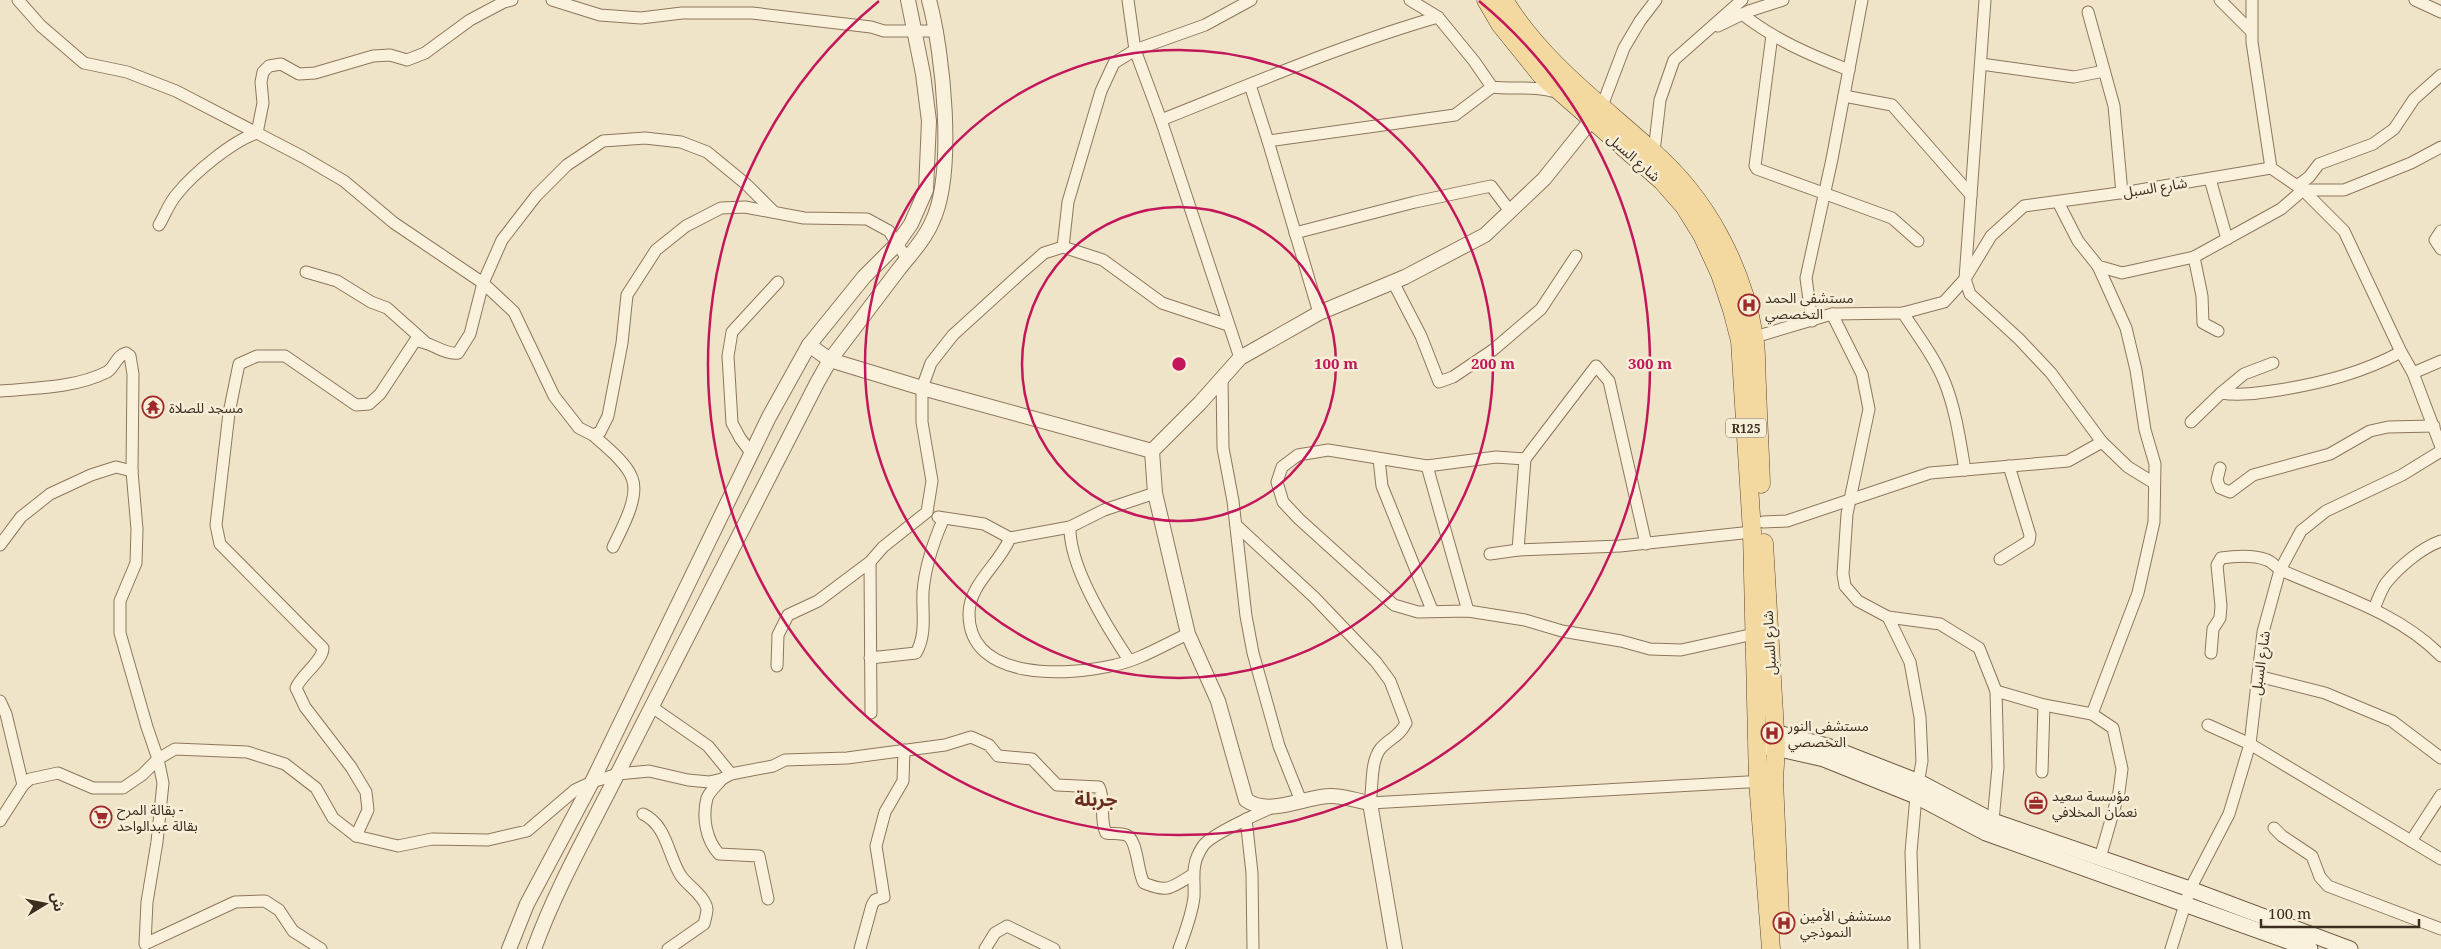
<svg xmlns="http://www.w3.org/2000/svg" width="2441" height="949" viewBox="0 0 2441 949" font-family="'Noto Serif','Noto Sans Arabic',serif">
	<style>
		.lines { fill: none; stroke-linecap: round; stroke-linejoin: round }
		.minor-casing { stroke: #8d765c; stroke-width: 13 }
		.tertiary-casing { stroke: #8d765c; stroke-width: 16 }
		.secondary-casing { stroke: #6f573f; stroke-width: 17 }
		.primary-casing { stroke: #5b4430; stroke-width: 19 }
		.minor { stroke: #faf1dc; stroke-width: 11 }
		.tertiary { stroke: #faf1dc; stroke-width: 14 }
		.secondary { stroke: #faf1dc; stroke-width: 15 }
		.primary { stroke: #f3d9a0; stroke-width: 18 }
		.ring { fill: none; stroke: #c2185b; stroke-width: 2.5 }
		.labels { text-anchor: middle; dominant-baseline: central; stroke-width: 5; stroke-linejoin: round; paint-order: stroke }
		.shield { fill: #f7eed8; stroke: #756857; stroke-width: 1 }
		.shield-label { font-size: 12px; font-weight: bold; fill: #3d2e20 }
		.street-label { font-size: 14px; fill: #3d2e20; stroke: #f7eed8 }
		.poi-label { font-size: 14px; fill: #3d2e20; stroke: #f7eed8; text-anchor: start }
		.district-label { font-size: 19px; font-weight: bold; fill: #6b2e1e; stroke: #f7eed8 }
		.centre { fill: #c2185b; stroke: #f7eed8; stroke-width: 2.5 }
		.ring-label { font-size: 15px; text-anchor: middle; font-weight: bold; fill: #c2185b; stroke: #f7eed8; stroke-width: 5; stroke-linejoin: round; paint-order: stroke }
	</style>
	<rect width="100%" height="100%" fill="#f0e4c8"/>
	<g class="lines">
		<g class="minor-casing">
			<g id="minor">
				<polyline points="18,0 41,26 84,63 127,72 176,91 303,157 344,181 394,223 483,283 514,312 554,396 579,428 593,435 600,432 608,416 622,343 627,295 656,250 686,226 721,208 745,207 804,218 867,219 889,231 907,259"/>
				<polyline points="552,0 600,15 641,18 682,13 752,13 871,27 884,31 937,31"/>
				<polyline points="1128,0 1135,50 1161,120 1240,358"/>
				<path d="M1410,0L1438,17L1474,61L1492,87C1515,90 1534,85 1556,92"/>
				<polyline points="1985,0 1965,279 1970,294 2019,339 2051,373 2102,442 2128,467 2154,483"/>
				<polyline points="2220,0 2251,31"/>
				<polyline points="2252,0 2252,42 2271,168"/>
				<polyline points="2415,0 2441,12"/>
				<polyline points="2088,12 2114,106 2122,193"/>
				<path d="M1742,14C1775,40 1810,55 1849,70"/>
				<polyline points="1718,26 1749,11 1783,0"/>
				<polyline points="1772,35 1755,166 1757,169 1892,218 1918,241"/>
				<polyline points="1981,64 2074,77 2104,71"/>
				<polyline points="1250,85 1268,141"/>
				<polyline points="1844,96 1892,105 1971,195"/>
				<polyline points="1602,106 1624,48 1640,21 1656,0"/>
				<path d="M1161,120C1252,84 1344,44 1438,17"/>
				<polyline points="1654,152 1660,100 1674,60 1742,0"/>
				<polyline points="2210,179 2227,239"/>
				<polyline points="2297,186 2309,177 2319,164 2373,144 2394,129 2414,99 2441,75"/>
				<polyline points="2058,202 2078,241 2098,266 2122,273 2194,257 2281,209 2303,190 2344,190 2411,163 2441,147"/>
				<path d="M159,225C165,215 169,203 177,194C193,174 232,141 257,133L263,103L261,82L263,72L269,66L281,64L299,74L315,73L373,56L390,55L407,60L425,53L470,20L504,2L512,0"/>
				<polyline points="2441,231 2435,240 2441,249"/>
				<polyline points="1295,233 1415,202 1491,186 1510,211"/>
				<polyline points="1063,247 1103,260 1162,303 1228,325"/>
				<polyline points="2194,257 2202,296 2203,323 2218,331"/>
				<polyline points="306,272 337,281 371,302 387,308 424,341"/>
				<polyline points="1393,282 1421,336 1439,382 1453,377 1493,350 1541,309 1576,256"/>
				<polyline points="1319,313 1268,141 1455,115 1492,87"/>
				<path d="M1903,313C1918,336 1935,358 1945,383C1956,411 1960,441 1965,470"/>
				<polyline points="1832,314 1862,374 1869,409 1847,514 1843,574 1845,586 1858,601 1888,617 1910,662 1920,717 1922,761 1916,796 1911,852 1914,949"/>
				<polyline points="1812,321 1806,278 1832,159 1862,0"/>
				<polyline points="1748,339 1832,314 1903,313 1944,302 1965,279 1991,236 2024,206 2134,191 2271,168 2303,190 2344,231 2401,352 2413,373 2441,447"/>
				<polyline points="2413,373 2441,361"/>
				<polyline points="1222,378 1223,448 1233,501 1246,616 1253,653 1279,746 1301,801"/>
				<path d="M0,391C35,388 75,388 107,372C115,367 116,356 126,353L130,356L133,374L132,471L137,529L136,563L120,601V633L147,727L158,759L163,783L157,842L147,902L145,944L235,902L265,901L279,910L293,931L321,949"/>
				<polyline points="2221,393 2244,374 2273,363"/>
				<path d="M2191,422L2221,393C2240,396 2259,393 2279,390C2322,383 2362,373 2401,352"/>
				<path d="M593,435C606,447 626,462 632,478C640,497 621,530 613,547"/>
				<polyline points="752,454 740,438 732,423 728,356 732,332 778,282"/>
				<polyline points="1379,459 1382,486 1432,610"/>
				<polyline points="1525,459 1596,366 1609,381 1646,544"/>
				<polyline points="1427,466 1328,450 1298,455 1282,467 1277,482 1283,502 1299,519 1394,605 1418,612 1468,611 1525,620 1562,631 1621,641 1650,649 1681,650 1754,634"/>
				<polyline points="2220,468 2217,480 2220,488 2230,492 2253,475 2330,454 2370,431 2388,427 2434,426"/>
				<path d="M1155,493L1104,510L1070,527L1010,538C999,565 969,584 969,614C969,682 1069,676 1115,665C1140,660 1165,644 1188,634"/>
				<polyline points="938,517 984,524 1010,538"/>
				<polyline points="1763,522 1787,521 1930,473 2068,461 2102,442"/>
				<path d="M1236,525L1314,597L1376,662L1390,681L1406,723C1399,737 1390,738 1381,748C1370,761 1373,787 1370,803L1765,781"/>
				<path d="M1070,527C1069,566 1107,627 1129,660"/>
				<polyline points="0,545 21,517 50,494 91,475 116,467 132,471"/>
				<polyline points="1490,554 1518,550 1620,546 1752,532"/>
				<polyline points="2000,559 2029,541 2030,535 2009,466"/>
				<polyline points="870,562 871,713"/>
				<path d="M2374,608C2378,600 2381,590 2386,583C2399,567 2421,548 2441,541"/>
				<polyline points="1468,611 1427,466 1496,457 1525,459 1518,550"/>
				<polyline points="1888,617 1940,624 1979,648 1996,691 1998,767 1993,821"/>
				<path d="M2211,653L2213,629L2220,618L2221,606L2217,565L2221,558C2235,556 2254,555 2267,560C2273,562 2277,569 2283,571C2337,595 2398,612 2441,656"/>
				<path d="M870,658L916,653C927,634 922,613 923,592C925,566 933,543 943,520"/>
				<polyline points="777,666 778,635 788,615 818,601 870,562 883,547 927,512 932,481 922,422 922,388 931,363 953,335 1020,274 1044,253 1063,247 1068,202 1101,91 1114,63 1135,50 1205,25 1251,0"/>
				<polyline points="2258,676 2325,693 2392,721 2441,758"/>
				<polyline points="1996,691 2044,705 2092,714 2113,728 2122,769 2119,792 2100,858"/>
				<polyline points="0,701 6,714 23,785"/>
				<polyline points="652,707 708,746 731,774"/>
				<polyline points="2092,714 2138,593 2154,522 2155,464 2145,430 2136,370 2126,328 2098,266"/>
				<polyline points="2208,725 2250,744 2441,859"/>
				<polyline points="2042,772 2044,705"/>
				<path d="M722,779C717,785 709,792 707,798C702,817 706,840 719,854L759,856L768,899"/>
				<path d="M643,814C667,825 668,856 681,876C688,886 705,896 707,909C707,913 705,920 704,924L668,949"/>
				<polyline points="1246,819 1252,873 1253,949"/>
				<path d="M0,821L23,785L30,779L58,773L93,788H123L142,775L158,759L175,749L247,752L285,764L316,788L333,818L356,836L398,846L432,839L488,840L527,831L575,790L592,782L618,774L649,771L688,780L709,782L722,779L731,774L773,766L785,760L847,758L945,745L971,737L989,745L998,756L1032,759L1057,785L1099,787C1106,801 1099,819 1106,833C1112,834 1121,833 1126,835C1138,839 1137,872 1144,883C1168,893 1171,888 1192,875"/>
				<polyline points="2274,828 2282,836 2312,856 2320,877 2328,886 2441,929"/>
				<path d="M356,836L368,810L366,792L351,767L305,707L296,688C301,675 323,661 323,648L220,544L216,525L229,413L239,364L257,356H285L356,405L369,404L380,394L415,341C431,341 443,355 458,353L470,334L483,283L502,240L536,196L567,165L603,141L645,138L681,142L707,152L746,184L774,212"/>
				<polyline points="2411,841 2441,795"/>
				<polyline points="860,949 872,905 875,900 884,897 876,846 885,812 903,781 904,750"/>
				<polyline points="985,949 995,933 1007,926 1054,949"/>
				<path d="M1179,949C1185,932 1192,915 1194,897C1195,877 1190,865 1203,846C1210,835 1259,813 1273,807"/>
				<polyline points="2171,949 2190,889 2229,814 2250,744 2263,632 2280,570 2301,531 2326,511 2402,475 2441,451"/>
			</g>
		</g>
		<g class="tertiary-casing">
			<g id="tertiary">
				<polyline points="809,345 830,360 922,388 1152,451"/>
				<polyline points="509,949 527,904 592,782 769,417 809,345 864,277 897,244 911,224 926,190 929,121 923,74 908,0"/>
				<path d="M534,949C558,883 593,824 624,761C688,635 753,510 817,383L830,360C853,330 876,299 899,269C910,255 925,239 932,222C956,173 943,52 929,0"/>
				<path d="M1395,949L1370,803C1358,801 1344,796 1331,796C1305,796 1270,817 1246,800L1218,701L1188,634L1155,493L1152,451L1200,403L1240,358L1319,313L1405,277L1485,235L1544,179L1597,113"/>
			</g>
		</g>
		<g class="secondary-casing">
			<g id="secondary">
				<polyline points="1764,732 1774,732 1827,746 1919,782 1993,821 2190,889 2350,949"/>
				<polyline points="1765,747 1776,748 1824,759 1916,796 1986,833 2310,949"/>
			</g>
		</g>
		<g class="primary-casing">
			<g id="primary">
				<polyline points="1486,0 1500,24 1541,75 1662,181 1684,206 1702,235 1720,274 1732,310 1740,341 1752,532 1758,781 1771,949"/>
				<path d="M1504,0C1541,61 1600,104 1652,151C1706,198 1742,265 1754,336C1757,352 1756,370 1757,386C1758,419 1760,451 1761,484"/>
				<polyline points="1764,543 1776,748 1774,780 1780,916"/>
			</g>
		</g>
		<use href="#minor" class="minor"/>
		<use href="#tertiary" class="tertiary"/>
		<use href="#secondary" class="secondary"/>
		<use href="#primary" class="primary"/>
	</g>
	<g class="ring">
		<circle cx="1179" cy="364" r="157"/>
		<circle cx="1179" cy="364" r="314"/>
		<path d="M1479 1A471 471 0 1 1 879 1"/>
	</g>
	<defs>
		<g id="hospital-ring" transform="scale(1.125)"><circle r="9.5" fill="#f7eed8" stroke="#9e2a2b" stroke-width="1.5"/><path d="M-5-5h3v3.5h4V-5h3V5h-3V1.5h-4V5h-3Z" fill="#9e2a2b"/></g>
		<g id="temple-ring" transform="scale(1.125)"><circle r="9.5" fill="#f7eed8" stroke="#9e2a2b" stroke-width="1.5"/><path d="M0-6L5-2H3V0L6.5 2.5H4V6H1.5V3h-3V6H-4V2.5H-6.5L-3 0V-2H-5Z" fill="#9e2a2b"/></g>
		<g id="office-ring" transform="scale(1.125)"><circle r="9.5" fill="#f7eed8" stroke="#9e2a2b" stroke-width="1.5"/><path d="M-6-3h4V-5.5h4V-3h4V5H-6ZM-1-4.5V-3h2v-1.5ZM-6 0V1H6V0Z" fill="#9e2a2b"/></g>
		<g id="supermarket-ring" transform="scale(1.125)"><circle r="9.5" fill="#f7eed8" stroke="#9e2a2b" stroke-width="1.5"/><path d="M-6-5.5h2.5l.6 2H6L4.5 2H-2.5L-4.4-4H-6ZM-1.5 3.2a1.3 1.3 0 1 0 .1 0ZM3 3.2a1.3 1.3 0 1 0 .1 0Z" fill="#9e2a2b"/></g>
	</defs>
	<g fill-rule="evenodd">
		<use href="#hospital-ring" x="1749" y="305"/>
		<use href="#temple-ring" x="153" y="407"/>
		<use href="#hospital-ring" x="1772" y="733"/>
		<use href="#office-ring" x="2036" y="803"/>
		<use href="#supermarket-ring" x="101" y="817"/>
		<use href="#hospital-ring" x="1784" y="923"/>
	</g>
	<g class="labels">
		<rect class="shield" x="1726" y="418.5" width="40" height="19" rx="4"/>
		<g class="shield-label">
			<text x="1746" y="428">R125</text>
		</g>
		<g class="street-label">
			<text transform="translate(1634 157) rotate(41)">شارع السبل</text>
			<text transform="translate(2155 187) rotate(-9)">شارع السبل</text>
			<text transform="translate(1769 643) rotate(-93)">شارع السبل</text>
			<text transform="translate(2260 663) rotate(-82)">شارع السبل</text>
		</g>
		<g class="poi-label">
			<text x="1765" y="297">مستشفى الحمد<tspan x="1765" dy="16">التخصصي</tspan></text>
			<text x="169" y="407">مسجد للصلاة</text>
			<text x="1788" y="725">مستشفى النور<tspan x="1788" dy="16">التخصصي</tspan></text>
			<text x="2052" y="795">مؤسسة سعيد<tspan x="2052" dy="16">نعمان المخلافي</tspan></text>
			<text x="117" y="809">بقالة المرح -<tspan x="117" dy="16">بقالة عبدالواحد</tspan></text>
			<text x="1800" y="915">مستشفى الأمين<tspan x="1800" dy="16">النموذجي</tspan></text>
		</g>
		<g class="district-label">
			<text x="1096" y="799">جربلة</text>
		</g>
	</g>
	<circle cx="1179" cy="364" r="8" class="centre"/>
	<g class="ring-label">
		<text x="1336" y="369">100 m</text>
		<text x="1493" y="369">200 m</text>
		<text x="1650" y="369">300 m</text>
	</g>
	<g transform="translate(45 904) rotate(80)" stroke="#f7eed8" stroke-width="4" paint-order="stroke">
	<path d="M0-4L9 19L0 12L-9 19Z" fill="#3d2e20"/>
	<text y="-8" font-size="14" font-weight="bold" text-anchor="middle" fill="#3d2e20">ش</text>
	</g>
	<path d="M2261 919v8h158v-8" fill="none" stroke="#3d2e20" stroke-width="2.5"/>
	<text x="2268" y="919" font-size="15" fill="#3d2e20" stroke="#f7eed8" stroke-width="4" paint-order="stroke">100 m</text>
</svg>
